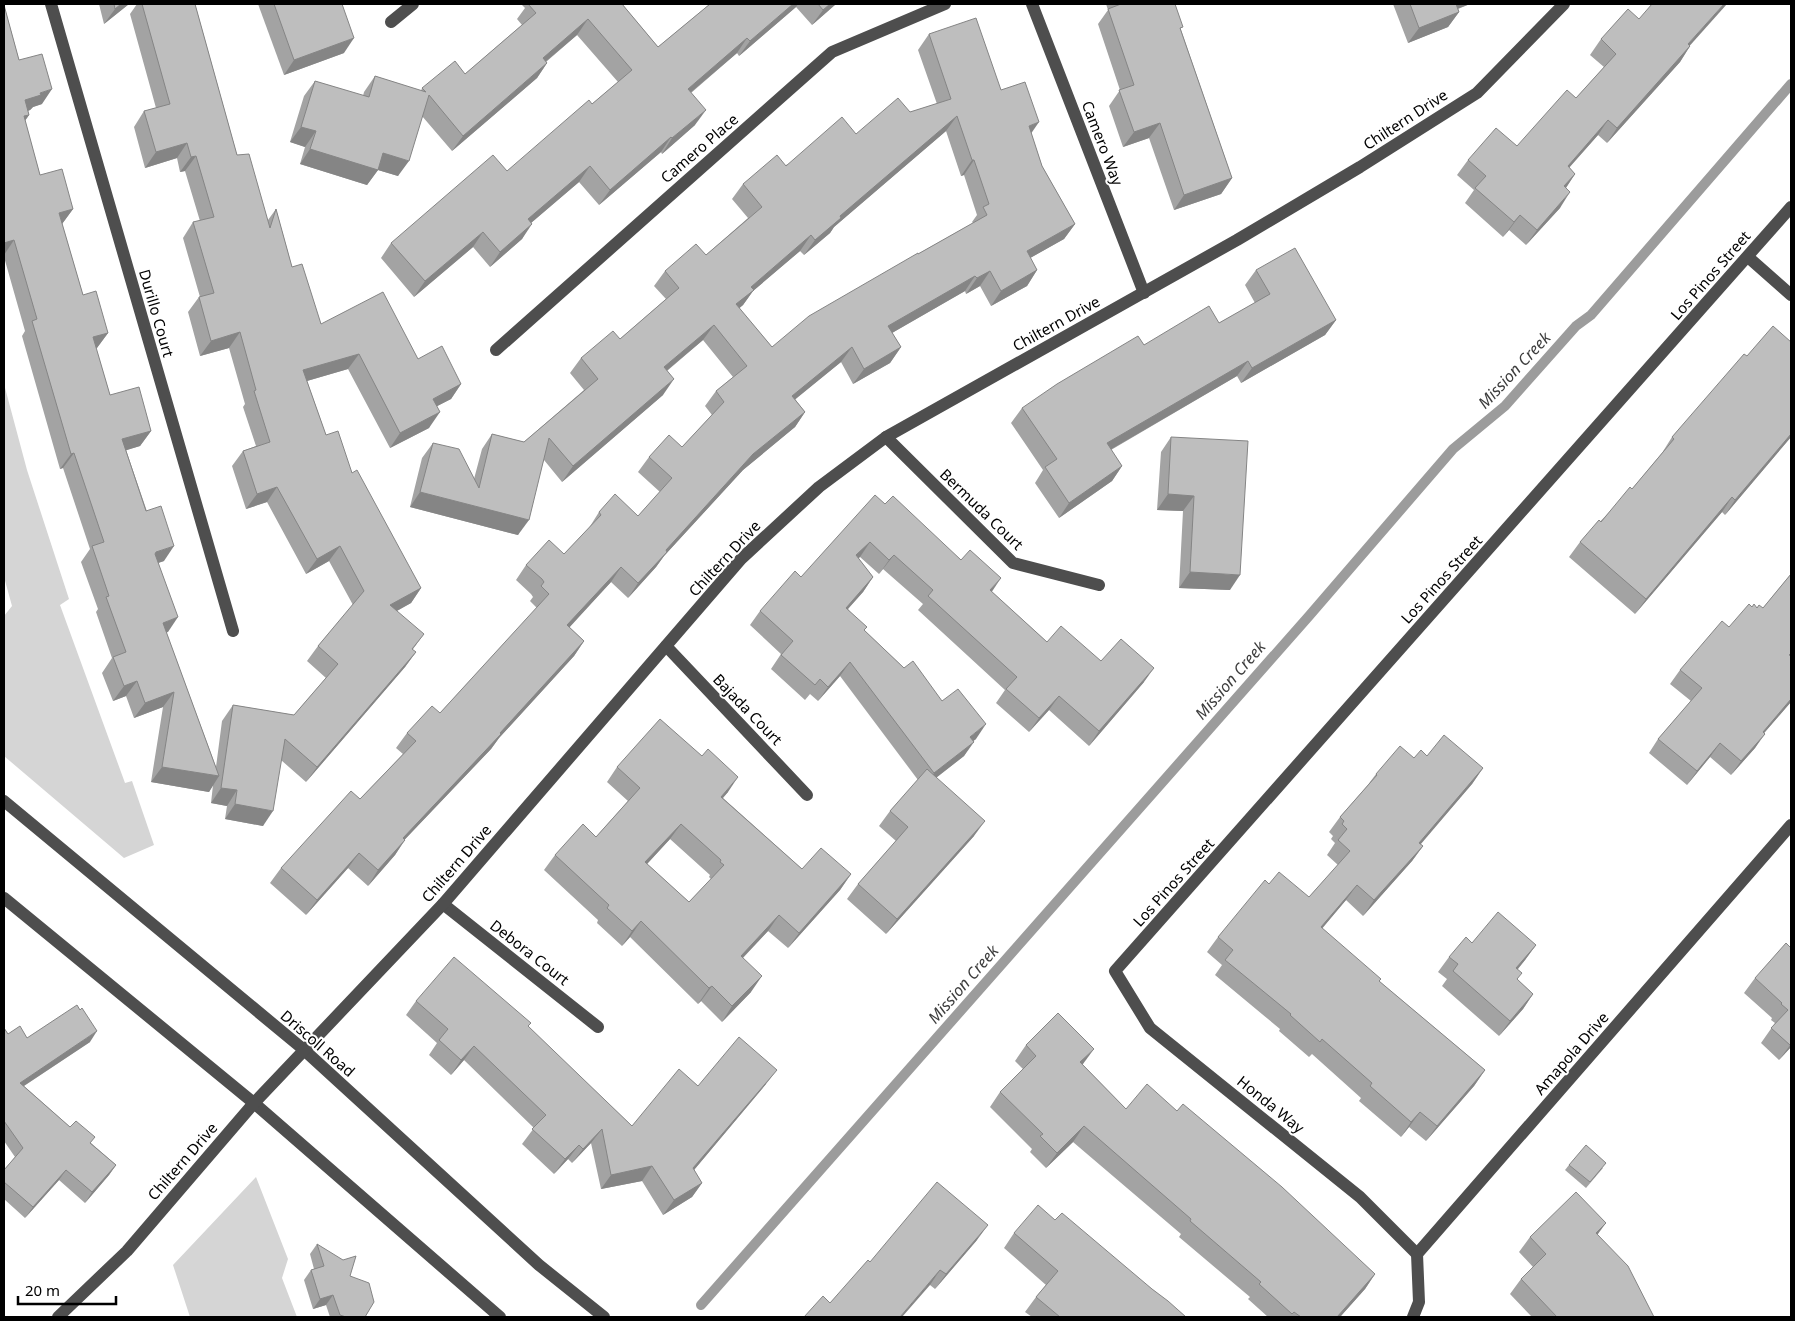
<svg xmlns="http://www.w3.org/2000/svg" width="1795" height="1321" viewBox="0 0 1795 1321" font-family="'Noto Sans',sans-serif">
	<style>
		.green { fill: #d5d5d5 }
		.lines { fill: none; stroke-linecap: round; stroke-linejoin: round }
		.stream { stroke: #9c9c9c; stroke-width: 10 }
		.minor { stroke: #4e4e4e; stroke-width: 12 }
		.wall { fill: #a3a3a3; fill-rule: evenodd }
		.shaded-wall { fill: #858585 }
		.building { fill: #bebebe; stroke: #858585; fill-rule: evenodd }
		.labels { text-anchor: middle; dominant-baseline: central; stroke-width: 4; stroke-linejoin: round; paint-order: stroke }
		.street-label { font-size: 15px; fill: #000; stroke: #fff }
		.water-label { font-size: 16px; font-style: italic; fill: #3d3d3d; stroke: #fff }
	</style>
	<rect width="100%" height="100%" fill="#fff"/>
	<g class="green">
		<polygon points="4,384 27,470 69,599 60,605 125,783 132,781 154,845 124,858 4,756 4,616 12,606 4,577"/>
		<polygon points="256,1177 288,1259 282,1278 297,1317 190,1317 173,1265"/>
	</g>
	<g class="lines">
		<polyline class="stream" points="701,1305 1309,616 1453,449 1505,406 1576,326 1591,315 1791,84"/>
		<g class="minor">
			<polyline points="51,4 233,631"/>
			<polyline points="1032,4 1144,293"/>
			<polyline points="391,22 413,4"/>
			<polyline points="1748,257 1791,295"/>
			<polyline points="496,350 832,52 945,4"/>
			<polyline points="886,437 1013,563 1099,585"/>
			<polyline points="666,646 807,795"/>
			<polyline points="4,801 303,1049 539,1265 604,1317"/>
			<polyline points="4,898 254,1103 500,1317"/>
			<polyline points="443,904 598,1027"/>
			<polyline points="1417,1254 1360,1197 1150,1028 1115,971 1791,207"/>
			<polyline points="58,1317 127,1251 254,1103 443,904 741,559 819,487 886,437 1237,240 1360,167 1477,93 1564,4"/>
			<polyline points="1413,1317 1419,1302 1417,1254 1791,825"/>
		</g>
	</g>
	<g class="wall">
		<polygon points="99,4 129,4 104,24"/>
		<polygon points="137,4 195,4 237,155 268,220 276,209 292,267 321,324 418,359 461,384 451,399 437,406 429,428 390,448 348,369 307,381 326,435 352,473 421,588 411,603 397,611 413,650 416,652 405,667 306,782 281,760 263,826 225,819 227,806 211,803 213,785 209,792 151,782 163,707 134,718 126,696 113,701 102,673 112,658 96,612 98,609 81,562 90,549 63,468 60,469 22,336 25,331 4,257 4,5 19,60 42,104 33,107 30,110 28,111 29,115 25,121 40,175 73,209 62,224 83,295 108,333 96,349 110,395 151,431 140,446 126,450 164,561 158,563 168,632 166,632 216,767 222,721 233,705 294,715 326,678 307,661 318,646 353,605 329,561 306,574 267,502 246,509 232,466 243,451 256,446 243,407 245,404 229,348 200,356 188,312 199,297 200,297 183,238 193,222 200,221 185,171 180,172 177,158 145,168 134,127 144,111 156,108 130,14"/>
		<polygon points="258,4 342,4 344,53 284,75"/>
		<polygon points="521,4 622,4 658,47 710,4 836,4 812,25 796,7 739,56 737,53 691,93 695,125 662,154 661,152 599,205 579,182 531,223 522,239 490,267 473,247 414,297 381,258 391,243 507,171 592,104 618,82 577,35 546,62 547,63 537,78 452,151 422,116 398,176 378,170 367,185 300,164 305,147 290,142 304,96 315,81 363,96 364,92 375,76 421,91 422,88 465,74 522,25 517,19 525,8"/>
		<polygon points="1106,4 1175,4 1181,30 1232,178 1221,194 1174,210 1149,138 1123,147 1109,106 1120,90 1098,24 1108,10"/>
		<polygon points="1393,4 1470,4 1458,9 1459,12 1448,27 1408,43"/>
		<polygon points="1639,19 1690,46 1680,62 1607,143 1598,135 1569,168 1575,174 1566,188 1560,208 1526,245 1509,230 1503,237 1465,203 1474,190 1457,175 1468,160 1517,146 1576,98 1604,67 1590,55 1601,39"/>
		<path d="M929,34L1001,90L1031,133L1042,166L1075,224L1064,239L1030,258L1037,270L1027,286L991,306L980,286L966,294L965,291L892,333L901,347L890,363L853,384L841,362L795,399L805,412L795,427L743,470L664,556L656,567L628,598L611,582L569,627L584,641L574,656L499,738L491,749L405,839L395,855L368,886L348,868L306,915L270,883L281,868L360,799L403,754L396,748L407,733L440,713L537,608L530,601L533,597L531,594L516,580L526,565L564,554L589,528L599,512L638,516L660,492L638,472L649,457L682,447L712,415L705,406L716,391L733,377L703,340L667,371L663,395L562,482L544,460L518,535L410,507L422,458L433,443L474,479L482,449L492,434L524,442L584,390L570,373L581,358L620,339L666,299L654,286L665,271L706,255L748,218L732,199L743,184L856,134L910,112L937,104L918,50ZM946,131L961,176L964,175L977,215L972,222L973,223L918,254L772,347L739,308L743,305L753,291L800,251L804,255L830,233L834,227Z"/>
		<polygon points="1256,270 1336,320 1325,335 1241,383 1237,376 1111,450 1122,466 1112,481 1059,518 1035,483 1043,470 1011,423 1022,408 1144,345 1219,323 1255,303 1245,285"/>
		<polygon points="1791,342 1791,437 1725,515 1722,512 1635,614 1569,557 1580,542 1632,489 1662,453 1672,437 1747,356"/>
		<polygon points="1171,437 1230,590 1179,588 1183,511 1157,510 1161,452"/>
		<polygon points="885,504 992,592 1047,642 1101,661 1144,682 1089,746 1049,710 1029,732 996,703 1005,690 918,610 923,604 883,569 879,574 860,557 858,558 873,577 863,592 848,609 864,630 904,668 942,701 976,739 973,741 964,756 936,778 974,836 886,934 847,899 858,884 896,841 879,826 890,811 918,780 840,676 818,701 810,694 805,700 771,669 781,654 750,625 760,611 801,577"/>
		<polygon points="1791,574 1791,702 1764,733 1755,748 1731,775 1710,757 1687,785 1649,753 1658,739 1691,701 1670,684 1680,670 1752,607 1763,608"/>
		<polygon points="1427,756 1483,768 1472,784 1420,844 1423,846 1412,861 1363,916 1346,900 1322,928 1380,982 1485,1070 1474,1086 1426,1141 1409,1127 1401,1137 1359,1101 1361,1098 1312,1054 1309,1057 1279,1031 1280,1029 1215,975 1222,965 1207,952 1218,937 1269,884 1309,897 1338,865 1327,855 1335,843 1331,839 1333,836 1329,832 1340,817 1367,786 1376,774 1414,758"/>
		<path d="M617,767L728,792L723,798L802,869L851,874L840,890L788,948L768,931L743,958L751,992L722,1022L701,1001L698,1004L630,937L622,946L597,923L598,920L544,870L555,855L596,837L628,801L607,782ZM670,839L710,875L709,877L711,879L689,902L647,864Z"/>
		<polygon points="1472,943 1536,945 1525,960 1518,969 1518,980 1533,994 1523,1009 1499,1036 1442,986 1447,979 1438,972 1449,957"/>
		<polygon points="1791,948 1791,1047 1779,1060 1761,1043 1775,1023 1771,1020 1772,1018 1744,993 1755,978"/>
		<polygon points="416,1001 528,1027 632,1126 698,1086 766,1084 694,1170 702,1183 692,1197 663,1215 642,1181 601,1189 591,1143 572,1163 568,1159 554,1174 522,1144 534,1128 464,1060 451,1075 429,1055 437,1043 406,1015"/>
		<polygon points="4,1028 8,1034 27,1038 90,1042 24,1086 70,1127 91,1143 116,1165 109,1175 85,1203 59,1180 25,1218 4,1199 4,1170 15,1157 4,1141"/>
		<polygon points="1026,1045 1083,1065 1126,1109 1177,1111 1375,1274 1365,1289 1340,1317 1268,1317 1248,1299 1250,1297 1179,1237 1181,1234 1073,1142 1046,1168 1030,1152 1032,1149 990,1107 1000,1092 1023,1069 1015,1061"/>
		<polygon points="1569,1165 1603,1168 1586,1188 1565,1170"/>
		<polygon points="1055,1220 1152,1289 1186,1317 1032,1317 1025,1312 1036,1297 1046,1285 1004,1248 1014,1233"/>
		<polygon points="1598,1235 1654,1317 1532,1317 1510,1294 1521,1279 1533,1267 1519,1252 1530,1237"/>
		<polygon points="977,1240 935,1289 930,1285 830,1303 870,1262"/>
		<polygon points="317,1244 350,1276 365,1317 330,1317 326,1305 313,1309 304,1280 311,1270 314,1269 310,1254"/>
	</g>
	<g class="shaded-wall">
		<polygon points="121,4 129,4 104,24 115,9"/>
		<polygon points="793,4 798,4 796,7 739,56 750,41"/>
		<polygon points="830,4 836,4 812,25 823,10"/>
		<polygon points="1451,4 1470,4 1443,14"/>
		<polygon points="1724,4 1727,4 1677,60 1688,44"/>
		<polygon points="1459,12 1448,27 1408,43 1419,28"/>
		<polygon points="588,19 577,35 532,73 543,58"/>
		<polygon points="354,38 344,53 284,75 294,60"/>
		<polygon points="747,38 737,53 677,104 688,89"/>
		<polygon points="1690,46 1680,62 1607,143 1617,128"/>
		<polygon points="547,63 537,78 452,151 463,136"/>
		<polygon points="52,89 42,104 33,107 30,110 14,115 25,100 40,93"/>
		<polygon points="706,110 695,125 662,154 672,138"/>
		<polygon points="29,115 18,130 24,116"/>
		<polygon points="957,116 946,131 834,227 830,233 804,255 815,240 840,216"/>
		<polygon points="1608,120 1598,135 1557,181 1568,166"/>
		<polygon points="1039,122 1028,138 1029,126"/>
		<polygon points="1160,123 1149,138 1123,147 1134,132"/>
		<polygon points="301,127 316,131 305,147 290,142"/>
		<polygon points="671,137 661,152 599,205 610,190"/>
		<polygon points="187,143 177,158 145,168 156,152"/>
		<polygon points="310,149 383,153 409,161 398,176 378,170 367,185 300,164"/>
		<polygon points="196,156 185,171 180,172 191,157"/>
		<polygon points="972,160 974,160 964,175 961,176"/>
		<polygon points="590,166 579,182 518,234 528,219"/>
		<polygon points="1575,174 1565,189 1564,186"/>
		<polygon points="1232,178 1221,194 1174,210 1184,195"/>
		<polygon points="1570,192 1560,208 1526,245 1537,230"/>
		<polygon points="73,209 62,224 59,213"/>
		<polygon points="1520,215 1509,230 1503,237 1514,222"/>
		<polygon points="532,224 522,239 490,267 500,252"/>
		<polygon points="1075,224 1064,239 1016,266 1027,251"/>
		<polygon points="483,232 473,247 414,297 425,281"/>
		<polygon points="811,235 800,251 753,291 743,305 726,320 736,304 751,287"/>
		<polygon points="14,240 4,255 4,243"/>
		<polygon points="1037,270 1027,286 991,306 1001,291"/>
		<polygon points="990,271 980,286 966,294 977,278"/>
		<polygon points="975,276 965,291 878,341 888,326"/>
		<polygon points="1336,320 1325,335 1241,383 1252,368"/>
		<polygon points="714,325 703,340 653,382 664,367"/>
		<polygon points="240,332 229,348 200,356 211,341"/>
		<polygon points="108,333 97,348 82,353 93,337"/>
		<polygon points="852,347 841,362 781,411 792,396"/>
		<polygon points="901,347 890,363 853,384 864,369"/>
		<polygon points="359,354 348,369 293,385 303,370"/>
		<polygon points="1248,361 1237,376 1096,458 1107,443"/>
		<polygon points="674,379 663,395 562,482 573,466"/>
		<polygon points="461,384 451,399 422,414 433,399"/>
		<polygon points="440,412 429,428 390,448 400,433"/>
		<polygon points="805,412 795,427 743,470 664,556 656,567 628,598 638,583 666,550 753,454"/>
		<polygon points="151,431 140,446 111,455 122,439"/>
		<polygon points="1791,434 1791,437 1725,515 1735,500"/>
		<polygon points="74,453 63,468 60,469 71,454"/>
		<polygon points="1122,466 1112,481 1059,518 1069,503"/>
		<polygon points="277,487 267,502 246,509 257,494"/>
		<polygon points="420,492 529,520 518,535 410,507"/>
		<polygon points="1168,494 1194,496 1183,511 1157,510"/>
		<polygon points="1732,497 1722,512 1635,614 1646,599"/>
		<polygon points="870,542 860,557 846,569 856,555"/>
		<polygon points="174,546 164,561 146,567 156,552"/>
		<polygon points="340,546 329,561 306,574 317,559"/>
		<polygon points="894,555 883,569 879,574 889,560"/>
		<polygon points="621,567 611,582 557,641 567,625"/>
		<polygon points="1190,572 1240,575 1230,590 1179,588"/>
		<polygon points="873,577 863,592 836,622 846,608"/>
		<polygon points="1001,578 991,593 990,590"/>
		<polygon points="421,588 411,603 380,620 390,605"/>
		<polygon points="178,617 168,632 152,638 163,623"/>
		<polygon points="424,634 413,649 401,664 412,649"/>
		<polygon points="584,641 574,656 499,738 491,749 392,853 403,838"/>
		<polygon points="416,652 405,667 306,782 317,767"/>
		<polygon points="850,662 840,676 818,701 828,687"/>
		<polygon points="1154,668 1144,682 1089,746 1099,731"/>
		<polygon points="137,681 126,696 113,701 124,686"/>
		<polygon points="174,692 163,707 134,718 145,703"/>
		<polygon points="1059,696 1049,710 1029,732 1039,718"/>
		<polygon points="1791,699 1790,703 1753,746 1763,732"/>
		<polygon points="986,724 976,739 960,751 970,737"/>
		<polygon points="1765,734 1755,748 1731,775 1741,761"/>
		<polygon points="974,742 964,756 924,787 934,773"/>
		<polygon points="1720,743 1710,757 1687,785 1697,771"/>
		<polygon points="162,767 219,776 209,792 151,782"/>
		<polygon points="1483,768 1472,784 1409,858 1419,843"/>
		<polygon points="738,777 728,792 710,812 721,797"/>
		<polygon points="221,788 237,790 227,806 211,803"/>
		<polygon points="235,804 273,811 263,826 225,819"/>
		<polygon points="985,821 974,836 886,934 897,919"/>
		<polygon points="681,824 670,839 635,877 645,862"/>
		<polygon points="405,840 395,855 368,886 378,870"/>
		<polygon points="1423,846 1412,861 1363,916 1374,900"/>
		<polygon points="359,853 348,868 306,915 317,900"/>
		<polygon points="851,874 840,890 788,948 799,933"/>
		<polygon points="1357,885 1346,900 1310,943 1321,927"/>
		<polygon points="779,915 768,931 730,971 741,956"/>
		<polygon points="641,921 630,937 622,946 632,931"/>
		<polygon points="1536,945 1525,960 1506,983 1516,968"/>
		<polygon points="762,976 751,992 722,1022 732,1006"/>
		<polygon points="712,986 701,1001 698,1004 709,988"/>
		<polygon points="1533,994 1523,1009 1499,1036 1510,1021"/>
		<polygon points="97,1031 90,1042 13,1093 20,1083"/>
		<polygon points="1791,1044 1791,1047 1779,1060"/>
		<polygon points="474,1046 464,1060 451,1075 461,1060"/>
		<polygon points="1094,1049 1083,1064 1070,1078 1080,1062"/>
		<polygon points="777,1070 766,1084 683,1183 693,1168"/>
		<polygon points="1485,1070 1474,1086 1426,1141 1437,1126"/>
		<polygon points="1420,1112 1409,1127 1401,1137 1411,1122"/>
		<polygon points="1084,1126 1073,1142 1046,1168 1057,1153"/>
		<polygon points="602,1129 591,1143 572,1163 583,1149"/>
		<polygon points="579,1145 568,1159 554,1174 565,1159"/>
		<polygon points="116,1165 109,1175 85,1203 92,1192"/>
		<polygon points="652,1166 642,1181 601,1189 611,1175"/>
		<polygon points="66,1170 59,1180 25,1218 33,1207"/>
		<polygon points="702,1183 692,1197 663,1215 674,1200"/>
		<polygon points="1606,1223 1595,1238 1596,1233"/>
		<polygon points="988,1225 977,1240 935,1289 946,1274"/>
		<polygon points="940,1270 930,1285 902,1317 900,1317"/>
		<polygon points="1375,1274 1365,1289 1340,1317 1337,1317"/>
		<polygon points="333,1295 326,1305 313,1309 320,1299"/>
	</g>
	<g class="building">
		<polygon points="114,4 121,4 115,9"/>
		<polygon points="142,4 195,4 237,155 249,154 270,228 276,209 292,267 302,264 321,324 383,292 418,359 442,346 461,384 433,399 440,412 400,433 359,354 303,370 326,435 338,431 352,473 357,470 421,588 390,605 424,634 412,649 416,652 317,767 285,739 273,811 235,804 237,790 221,788 233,705 294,715 338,664 318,646 364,591 340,546 317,559 277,487 257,494 243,451 270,442 254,391 256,390 240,332 211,341 199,297 214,293 193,222 214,217 196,156 191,157 187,143 156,152 144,111 170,104"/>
		<polygon points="274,4 342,4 354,38 294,60"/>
		<polygon points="528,4 622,4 658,47 710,4 793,4 750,41 747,38 688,89 706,110 672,138 671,137 610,190 590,166 528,219 532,224 500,252 483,232 425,281 391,243 493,155 507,171 589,100 592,104 632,70 588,19 543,58 547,63 463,136 429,95 409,161 383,153 378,170 310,149 316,131 301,127 315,81 369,97 375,76 426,92 422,88 455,61 465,74 536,13"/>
		<polygon points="818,4 830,4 823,10"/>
		<polygon points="1121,4 1175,4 1183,27 1180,28 1232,178 1184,195 1160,123 1134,132 1119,90 1134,85 1108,9"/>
		<polygon points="1410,4 1456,4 1459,12 1419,28"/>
		<polygon points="1652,4 1724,4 1688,44 1690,46 1617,128 1608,120 1568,166 1575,174 1564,186 1570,192 1537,230 1520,215 1514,222 1475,188 1486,176 1468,160 1496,128 1517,146 1567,90 1576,98 1616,54 1601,39 1628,9 1639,19"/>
		<polygon points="4,5 19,60 42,54 52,89 40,93 41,95 25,100 29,115 24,116 40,175 62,169 73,209 59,213 83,295 96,291 108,333 93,337 110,395 139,387 151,431 122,439 146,511 161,506 174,546 156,552 155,554 178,617 163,623 219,776 162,767 174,692 145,703 137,681 124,686 113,657 126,652 106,597 109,596 92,546 104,542 74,453 71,454 32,321 37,319 14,240 4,243"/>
		<path d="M976,18L1001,90L1025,82L1039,122L1029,126L1042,166L1075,224L1027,251L1037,270L1001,291L990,271L977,278L975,276L888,326L901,347L864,369L852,347L792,396L805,412L753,454L666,550L667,552L638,583L621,567L567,625L584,641L500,733L501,734L403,838L405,840L378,870L359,853L317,900L281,868L351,791L360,799L416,741L407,733L432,706L440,713L549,594L541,586L544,582L542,579L526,565L549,540L564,554L601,515L599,512L615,494L638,516L672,478L649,457L669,435L682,447L724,402L716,391L747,366L714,325L664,367L674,379L573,466L549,438L529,520L420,492L433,443L459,449L479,488L492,434L524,442L598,379L581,358L613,331L620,339L679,288L665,271L696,244L706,255L762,207L743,184L777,155L786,166L842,117L856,134L898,98L910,112L951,99L929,34ZM957,116L972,160H974L989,204L983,207L987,215L918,254V253L809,316L772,347L736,304L754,290L751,287L811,235L815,240L841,218L840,216Z"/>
		<polygon points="1295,248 1336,320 1252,368 1248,361 1107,443 1122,466 1069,503 1045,467 1057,459 1022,408 1057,384 1138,336 1144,345 1209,306 1219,323 1270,294 1256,270"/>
		<polygon points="1773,326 1791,342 1791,434 1735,500 1732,497 1646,599 1580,542 1599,520 1601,522 1630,487 1632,489 1674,439 1672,437 1698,407 1744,354 1747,356"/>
		<polygon points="1171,437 1248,441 1240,575 1190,572 1194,496 1168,494"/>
		<polygon points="875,495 885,504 893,496 961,560 970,550 1001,578 990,590 1047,642 1061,626 1101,661 1121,639 1154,668 1099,731 1059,696 1039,718 1006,689 1017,677 928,596 933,590 894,555 889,560 870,542 856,555 873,577 846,608 867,627 864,630 904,668 913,661 942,701 958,689 986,724 970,737 974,742 934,773 850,662 828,687 820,679 815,685 781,655 793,641 760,611 795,571 801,577"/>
		<polygon points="1791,574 1791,653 1789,655 1791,656 1791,699 1763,732 1765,734 1741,761 1720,743 1697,771 1658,739 1702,688 1680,670 1722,621 1729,627 1749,604 1752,607 1754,604 1757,608 1759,605 1763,608"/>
		<path d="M660,719L702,756L708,749L738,777L721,797L802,869L821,848L851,874L799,933L779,915L741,956L762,976L732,1006L712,986L709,988L641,921L632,931L607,908L609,905L555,855L583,824L596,837L640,788L617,767ZM681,824L721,860L720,862L724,865L689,902L645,862Z"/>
		<polygon points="1444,735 1483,768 1419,843 1423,846 1374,900 1357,885 1321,927 1381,979 1379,981 1485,1070 1437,1126 1420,1112 1411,1122 1370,1086 1372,1083 1322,1039 1320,1042 1290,1015 1291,1014 1225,960 1233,950 1218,937 1265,880 1269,884 1279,872 1309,897 1350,851 1338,840 1347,829 1342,824 1344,821 1340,817 1377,775 1376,774 1400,746 1414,758 1421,750 1427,756"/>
		<polygon points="927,769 985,821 897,919 858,884 908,827 890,811"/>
		<polygon points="1498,912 1536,945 1516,968 1522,973 1517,979 1533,994 1510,1021 1453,971 1458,964 1449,957 1466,937 1472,943"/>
		<polygon points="1786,943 1791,948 1791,1044 1790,1045 1771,1028 1788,1010 1781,1004 1782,1003 1755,978"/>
		<polygon points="454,957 531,1023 528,1026 632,1126 679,1069 698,1086 739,1037 777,1070 693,1168 702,1183 674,1200 652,1166 611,1175 602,1129 583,1149 579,1145 565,1159 532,1129 546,1115 474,1046 461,1060 439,1040 448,1029 416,1001"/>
		<polygon points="77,1005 80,1010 82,1008 97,1031 20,1083 70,1127 76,1121 95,1137 90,1143 116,1165 92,1192 66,1170 33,1207 4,1182 4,1170 23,1148 4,1121 4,1028 8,1034 20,1026 27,1038"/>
		<polygon points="1058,1013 1094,1049 1080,1062 1126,1109 1147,1084 1177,1111 1183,1104 1282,1187 1375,1274 1337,1317 1301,1317 1294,1312 1292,1314 1259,1284 1261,1282 1190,1221 1191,1219 1084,1126 1057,1153 1040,1136 1043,1134 1000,1092 1036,1056 1026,1045"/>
		<polygon points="1586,1145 1606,1163 1590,1182 1569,1165"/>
		<polygon points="937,1182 988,1225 946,1274 940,1270 900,1317 804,1317 823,1296 830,1303 868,1260 870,1262"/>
		<polygon points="1576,1192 1606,1223 1596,1233 1628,1266 1654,1317 1557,1317 1521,1279 1546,1254 1530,1237"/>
		<polygon points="1038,1205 1055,1220 1062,1213 1152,1289 1168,1301 1186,1317 1060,1317 1036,1297 1058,1271 1014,1233"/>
		<polygon points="317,1244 343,1260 356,1256 350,1276 369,1283 374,1302 365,1317 346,1317 340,1315 333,1295 320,1299 311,1270 324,1266"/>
	</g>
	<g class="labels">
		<g class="street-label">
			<text transform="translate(1405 119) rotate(-33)">Chiltern Drive</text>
			<text transform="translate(1103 143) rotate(69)">Camero Way</text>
			<text transform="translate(699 148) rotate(-41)">Camero Place</text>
			<text transform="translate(1710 275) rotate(-49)">Los Pinos Street</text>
			<text transform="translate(157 313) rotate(74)">Durillo Court</text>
			<text transform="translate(1056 323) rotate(-29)">Chiltern Drive</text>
			<text transform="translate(982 509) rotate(44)">Bermuda Court</text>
			<text transform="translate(724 558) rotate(-47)">Chiltern Drive</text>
			<text transform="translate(1441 579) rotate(-48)">Los Pinos Street</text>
			<text transform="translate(748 709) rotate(46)">Bajada Court</text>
			<text transform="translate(456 863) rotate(-49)">Chiltern Drive</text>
			<text transform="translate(1173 882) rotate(-48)">Los Pinos Street</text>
			<text transform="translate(530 952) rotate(38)">Debora Court</text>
			<text transform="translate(318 1043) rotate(41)">Driscoll Road</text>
			<text transform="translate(1571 1053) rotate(-49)">Amapola Drive</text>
			<text transform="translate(1271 1104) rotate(39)">Honda Way</text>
			<text transform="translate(182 1161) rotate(-49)">Chiltern Drive</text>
		</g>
		<g class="water-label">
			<text transform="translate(1514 370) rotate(-47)">Mission Creek</text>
			<text transform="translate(1230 680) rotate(-49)">Mission Creek</text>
			<text transform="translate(963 984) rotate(-49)">Mission Creek</text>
		</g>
	</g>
	<rect width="1795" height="1321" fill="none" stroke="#000000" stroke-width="10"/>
	<path d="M18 1296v8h98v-8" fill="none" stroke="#000000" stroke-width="2.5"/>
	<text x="25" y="1296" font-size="15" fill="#000000" stroke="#ffffff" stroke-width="4" paint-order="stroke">20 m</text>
</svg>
